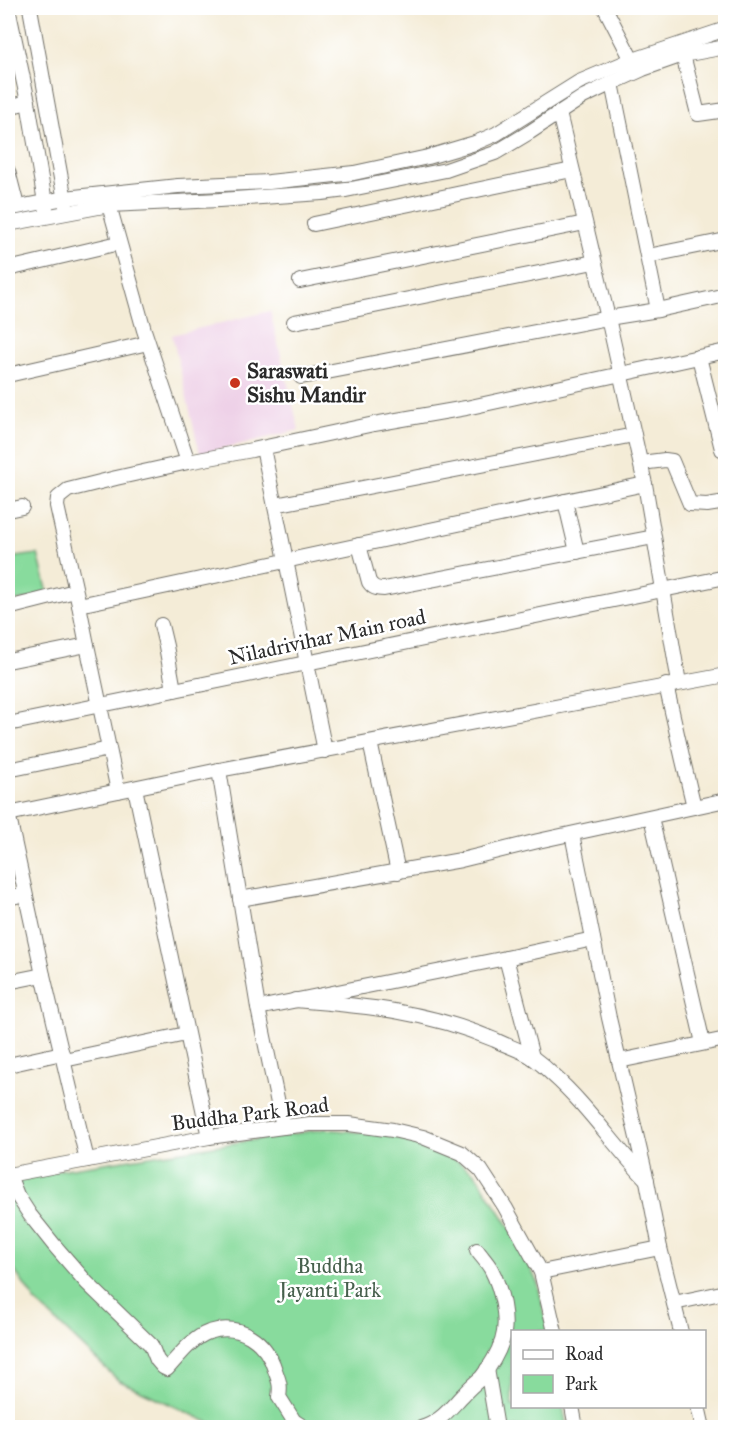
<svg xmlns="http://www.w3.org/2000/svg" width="733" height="1435" viewBox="0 0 733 1435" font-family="'IM FELL Great Primer',serif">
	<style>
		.built { fill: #eed0e7 }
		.green { fill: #88db9d; stroke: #5a8364; stroke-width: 1.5 }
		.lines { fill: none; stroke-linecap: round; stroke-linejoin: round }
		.minor-casing { stroke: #716f67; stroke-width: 16 }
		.minor { stroke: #fff; stroke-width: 14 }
		.poi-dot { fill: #c8321e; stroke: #fff; stroke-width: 2 }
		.labels { text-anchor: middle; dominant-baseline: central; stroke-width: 5; stroke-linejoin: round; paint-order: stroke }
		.poi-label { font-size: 21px; font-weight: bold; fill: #2b2b2b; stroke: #fff; text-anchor: start }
		.street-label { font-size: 21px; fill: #2b2b2b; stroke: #fff }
		.park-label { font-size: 21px; fill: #47604d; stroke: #fff }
	</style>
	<rect width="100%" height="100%" fill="#fff"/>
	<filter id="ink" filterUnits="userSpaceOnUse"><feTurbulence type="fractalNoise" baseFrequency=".0167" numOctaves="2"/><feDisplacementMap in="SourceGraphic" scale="12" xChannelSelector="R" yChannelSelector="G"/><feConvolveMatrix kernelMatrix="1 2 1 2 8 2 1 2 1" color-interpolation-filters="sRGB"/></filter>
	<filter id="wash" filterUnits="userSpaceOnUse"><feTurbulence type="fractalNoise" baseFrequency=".008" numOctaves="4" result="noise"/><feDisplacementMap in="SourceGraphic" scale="24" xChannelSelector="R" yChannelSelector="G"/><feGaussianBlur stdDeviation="1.35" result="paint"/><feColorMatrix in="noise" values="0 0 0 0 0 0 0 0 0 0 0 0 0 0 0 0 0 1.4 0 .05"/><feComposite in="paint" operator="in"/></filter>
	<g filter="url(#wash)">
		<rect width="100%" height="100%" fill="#f4ecd7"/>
		<polygon class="built" points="270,311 299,430 200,454 172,335"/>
		<g class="green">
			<polygon points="38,554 49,597 8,602 8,558"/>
			<polygon points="325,1129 389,1135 439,1149 475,1173 513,1232 538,1284 548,1331 512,1332 512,1406 563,1407 567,1427 223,1427 210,1423 118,1380 36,1302 8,1261 8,1178"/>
		</g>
	</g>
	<g filter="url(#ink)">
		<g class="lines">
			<g class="minor-casing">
				<g id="minor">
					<polyline points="8,8 28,102 46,208"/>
					<polyline points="30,8 66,206"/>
					<polyline points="605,8 632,60"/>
					<polyline points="683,55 698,114 726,110"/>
					<polyline points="612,83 658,310"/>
					<polyline points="8,107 28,102"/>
					<polyline points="559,113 608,318 645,484 679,683"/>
					<polyline points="8,171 17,206"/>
					<polyline points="109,205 144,330 188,462"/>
					<polyline points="8,209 65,198 178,186 269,182 354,173 428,157 475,143 496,134 579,82 624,63 726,29"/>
					<polyline points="8,224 109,205 219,200 322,193 346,190 446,170 495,153 530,132 583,97 612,83 643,69 683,55 726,47"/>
					<polyline points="314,224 572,170"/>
					<polyline points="648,256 726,240"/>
					<polyline points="8,269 119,243"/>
					<polyline points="300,281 585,223"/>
					<polyline points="294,322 594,262"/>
					<polyline points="699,357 722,449 726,449"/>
					<polyline points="8,375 148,343"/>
					<polyline points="301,377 608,318 658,310 726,295"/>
					<polyline points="263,448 325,751"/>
					<polyline points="641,463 665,460 672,461 690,504 707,505 726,502"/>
					<polyline points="565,501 577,552"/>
					<polyline points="275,505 634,435"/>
					<polyline points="8,510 22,507"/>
					<path d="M359,545L369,582C373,588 377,589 384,589L654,537"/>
					<polyline points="79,605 645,484"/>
					<polyline points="8,608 75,591"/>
					<polyline points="161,625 166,646 174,690"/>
					<polyline points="8,661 87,645"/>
					<polyline points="666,685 682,756 694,807"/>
					<polyline points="8,724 726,577"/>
					<polyline points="370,742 398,872"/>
					<polyline points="8,770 109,749"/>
					<polyline points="219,770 258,1008 283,1127"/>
					<polyline points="135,788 209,1137"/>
					<polyline points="118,791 87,645 79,605 57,506 58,498 68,490 116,478 188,462 252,450 374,424 466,408 726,351"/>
					<polyline points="8,813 43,975 87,1160"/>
					<polyline points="8,814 219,770 726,675"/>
					<polyline points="651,817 703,1043"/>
					<polyline points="572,834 609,1018 647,1181 660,1248 681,1332"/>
					<polyline points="8,898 25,894"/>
					<polyline points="240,899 461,860 538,841 726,800"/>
					<polyline points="506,958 532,1057"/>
					<polyline points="8,982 43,975"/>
					<path d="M295,1000C367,1006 427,1011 495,1040C507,1046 521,1050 532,1057C539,1062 547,1069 553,1075C588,1106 614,1146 647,1180"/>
					<polyline points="258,1008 506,958 593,939"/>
					<polyline points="64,1060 186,1034"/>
					<polyline points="619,1061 726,1039"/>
					<polyline points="8,1065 62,1053"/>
					<polyline points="8,1175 209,1137 283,1127 310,1124 349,1124 393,1130 423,1137 462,1153 481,1170 505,1207 541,1272 555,1332"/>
					<path d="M9,1175L17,1195L30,1215L54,1245L87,1283L151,1345L157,1360L163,1367L167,1369C179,1356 192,1338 209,1332C240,1322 266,1341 275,1370C279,1381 281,1385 279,1397L294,1421L305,1428"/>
					<polyline points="541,1272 660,1248"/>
					<polyline points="674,1303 726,1292"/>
					<polyline points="487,1369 497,1428"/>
					<polyline points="572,1406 576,1428"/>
					<polyline points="698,1406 703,1428"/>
					<path d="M421,1428C440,1423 451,1407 464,1394C469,1388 475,1383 481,1378C489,1368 498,1353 502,1341C509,1320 501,1288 491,1269C487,1262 481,1256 477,1250"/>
				</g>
			</g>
			<use href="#minor" class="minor"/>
		</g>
	</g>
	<circle class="poi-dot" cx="235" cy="383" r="6"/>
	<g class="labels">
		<g class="poi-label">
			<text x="247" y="371">Saraswati<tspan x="247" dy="24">Sishu Mandir</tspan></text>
		</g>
		<g class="street-label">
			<text transform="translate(327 637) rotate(-12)">Niladrivihar Main road</text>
			<text transform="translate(250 1114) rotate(-7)">Buddha Park Road</text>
		</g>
		<g class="park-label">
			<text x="330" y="1266">Buddha<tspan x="330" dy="24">Jayanti Park</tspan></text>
		</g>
	</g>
	<rect width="733" height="1435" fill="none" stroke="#fff" stroke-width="30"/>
	<rect x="511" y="1330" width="195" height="78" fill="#ffffff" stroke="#aaaaaa" stroke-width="1.5"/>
	<rect x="523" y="1350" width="30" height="9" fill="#ffffff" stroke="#aaaaaa" stroke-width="1.5"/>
	<text x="565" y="1360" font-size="18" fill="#2b2b2b">Road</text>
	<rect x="523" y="1375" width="30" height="18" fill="#88db9d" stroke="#aaaaaa" stroke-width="1.5"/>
	<text x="565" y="1390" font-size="18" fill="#2b2b2b">Park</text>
</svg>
